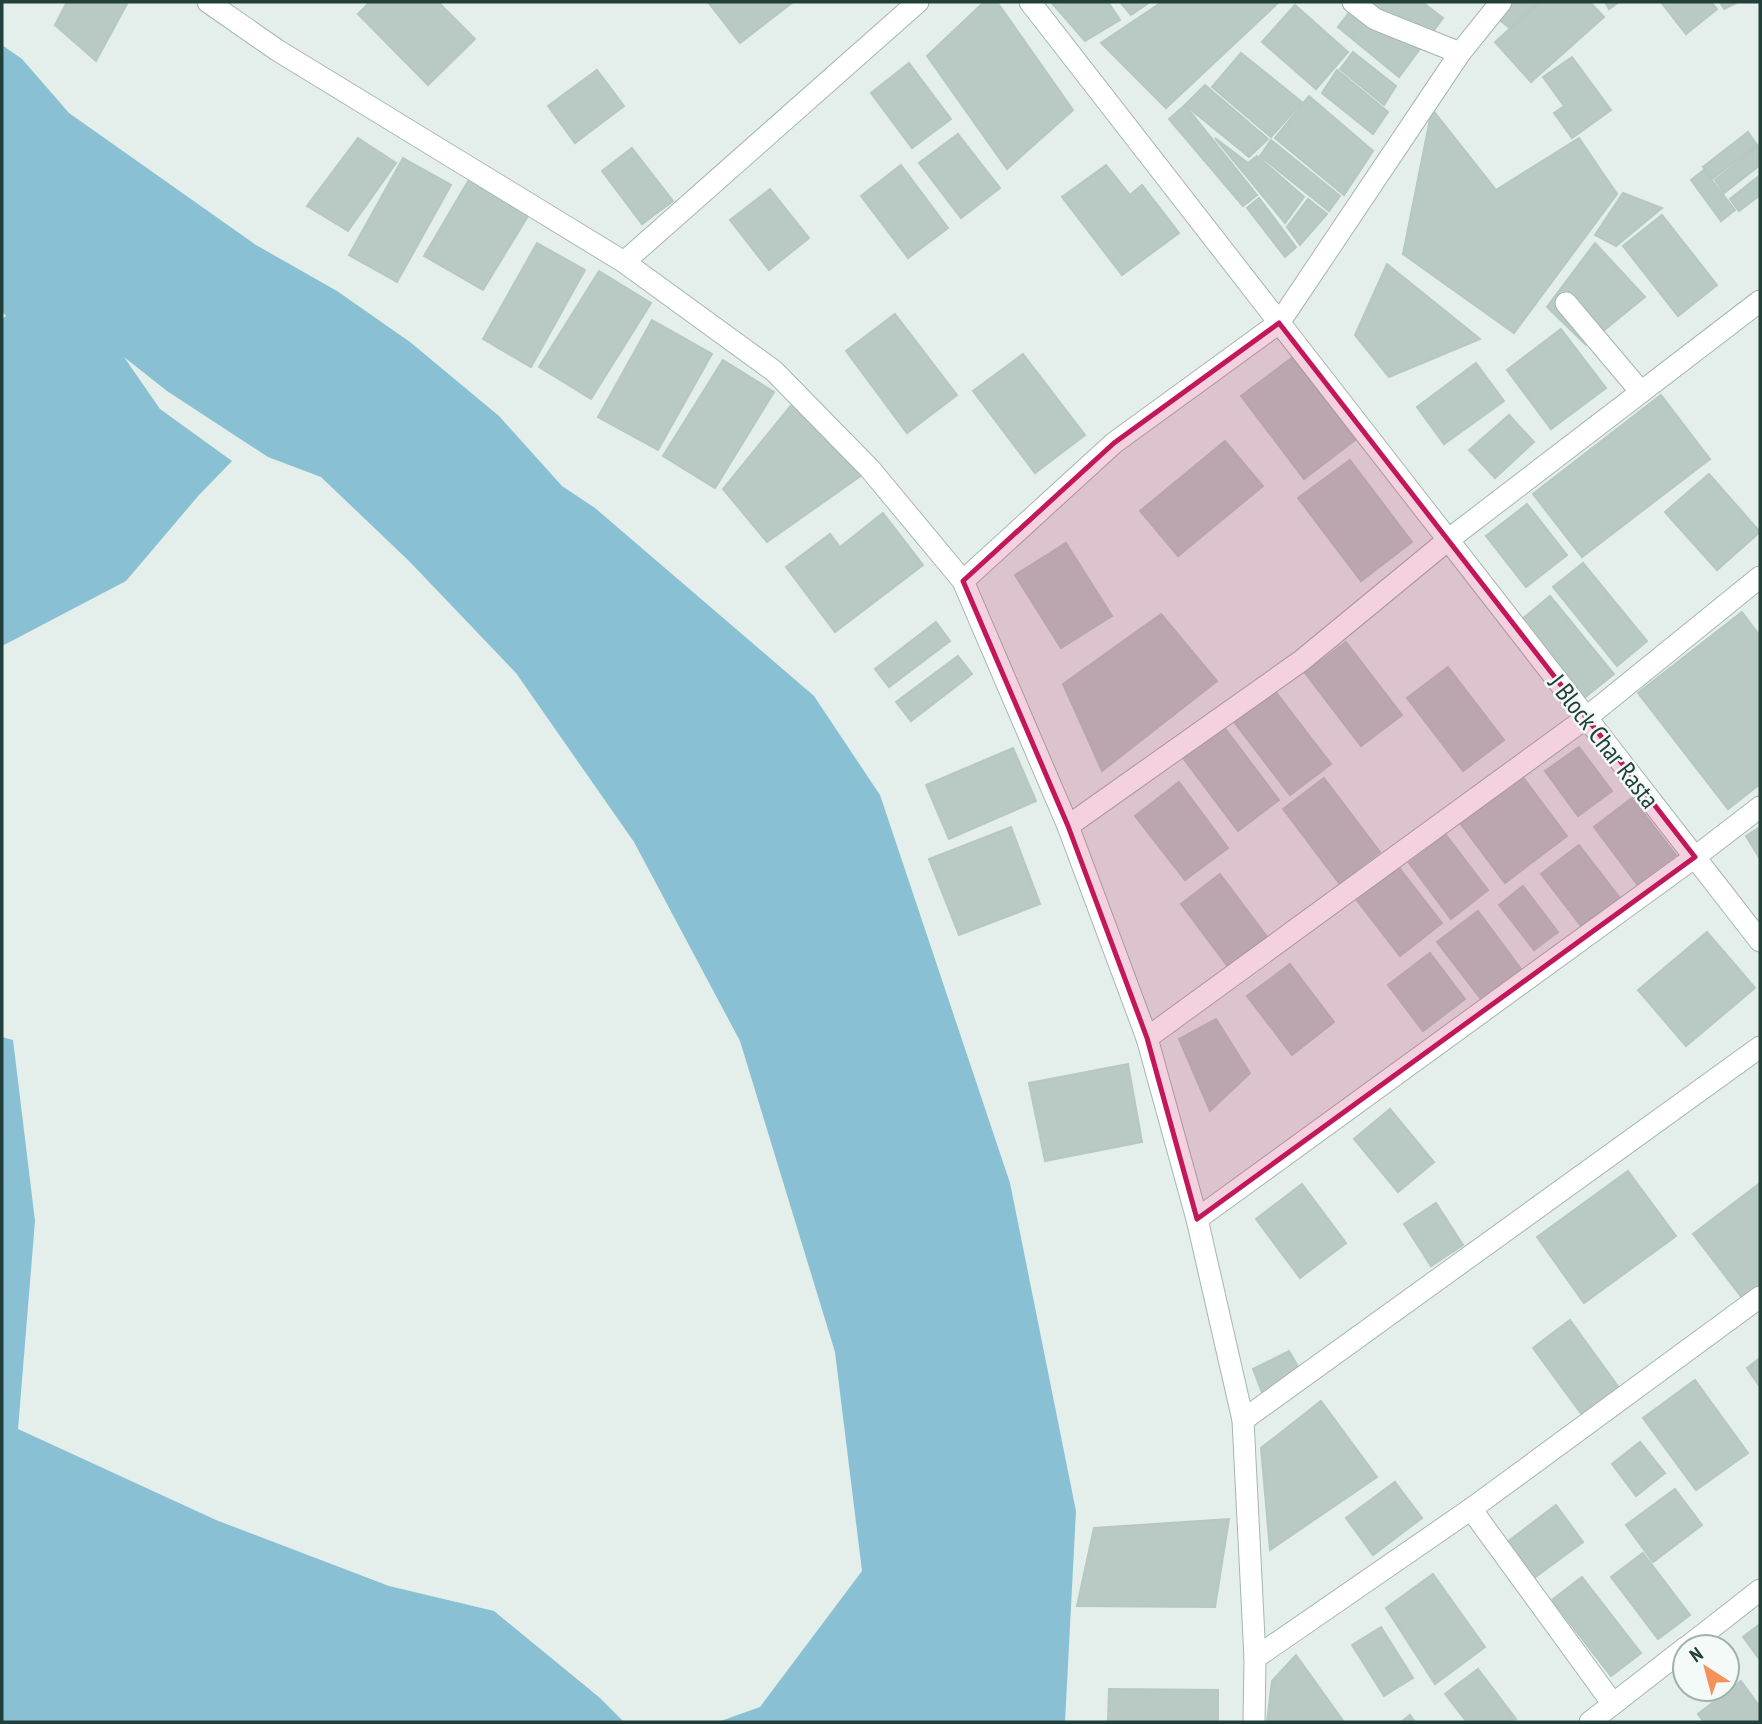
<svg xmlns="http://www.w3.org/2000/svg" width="1762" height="1724" viewBox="0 0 1762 1724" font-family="'PT Sans Narrow',sans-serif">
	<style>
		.water { fill: #8ac0d4 }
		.building { fill: #b9c9c4; stroke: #b6c8c2; stroke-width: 2 }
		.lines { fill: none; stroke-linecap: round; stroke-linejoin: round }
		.minor-casing { stroke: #a6b6b2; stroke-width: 23 }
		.minor { stroke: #fff; stroke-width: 21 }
		.marked { fill: #c2185b; fill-opacity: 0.2; stroke: #c2185b; stroke-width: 5; stroke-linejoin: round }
		.labels { text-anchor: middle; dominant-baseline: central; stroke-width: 5; stroke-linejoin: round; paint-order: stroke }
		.street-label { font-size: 26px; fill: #22403b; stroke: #f4faf8 }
	</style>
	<rect width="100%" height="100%" fill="#e4eeea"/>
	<g class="water">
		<polygon points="2,45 22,59 69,113 256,245 337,291 410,342 499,416 562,486 595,508 814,696 880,795 1010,1183 1076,1511 1065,1722 718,1722 760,1707 862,1571 835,1352 740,1041 634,842 516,673 409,561 321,477 268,457 167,391 124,357 160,409 232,461 199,495 126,581 2,646 2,319 6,316 2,311"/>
		<polygon points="2,1037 13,1040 35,1221 18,1429 216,1520 389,1586 494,1611 600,1698 624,1722 2,1722"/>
	</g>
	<g class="building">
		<polygon points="67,2 128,2 96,61 55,25"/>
		<polygon points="370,2 438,2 475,39 428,85 358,14"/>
		<polygon points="708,2 793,2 740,43"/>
		<polygon points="984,2 997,2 1073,110 1007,169 927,56"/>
		<polygon points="1051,2 1108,2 1120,20 1085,41"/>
		<polygon points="1120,2 1150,2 1131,15"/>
		<polygon points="1162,2 1279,2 1166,108 1101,43"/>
		<polygon points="1357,2 1422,2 1443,18 1399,77 1338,27"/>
		<polygon points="1492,2 1539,2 1512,30 1486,9"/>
		<polygon points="1540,2 1590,2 1604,17 1531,82 1495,42"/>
		<polygon points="1605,2 1619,2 1609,9"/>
		<polygon points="1661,2 1711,2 1717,9 1686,34"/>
		<polygon points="1720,2 1738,2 1724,9"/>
		<polygon points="1295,5 1348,52 1316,89 1262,42"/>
		<polygon points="1353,52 1396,86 1384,105 1340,69"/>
		<polygon points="1241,53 1302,102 1271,137 1212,87"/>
		<polygon points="1572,57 1611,110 1572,138 1554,113 1564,106 1543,77"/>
		<polygon points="909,63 951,119 912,148 871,93"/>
		<polygon points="597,70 624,106 575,143 548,106"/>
		<polygon points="1337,70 1388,112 1373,134 1322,93"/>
		<polygon points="1205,85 1268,139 1249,157 1185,105"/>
		<polygon points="1309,96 1373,151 1344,195 1275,138"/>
		<polygon points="1185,105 1257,195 1243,206 1169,119"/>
		<polygon points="1432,109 1496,190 1579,138 1617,194 1514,333 1403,254"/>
		<polygon points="1748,132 1757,145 1712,179 1703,167"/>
		<polygon points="958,134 1000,188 961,218 919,163"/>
		<polygon points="358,138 396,163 348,231 307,206"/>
		<polygon points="1215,138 1248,163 1257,156 1304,197 1285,223"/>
		<polygon points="1271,140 1340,196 1329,211 1260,156"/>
		<polygon points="1758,146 1760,165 1724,193 1715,180"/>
		<polygon points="632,148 673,201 642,224 602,171"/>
		<polygon points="403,158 451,185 397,282 349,255"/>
		<polygon points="901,165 948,228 908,258 861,196"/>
		<polygon points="1106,165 1130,195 1142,185 1179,233 1122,275 1062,197"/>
		<polygon points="1704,170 1735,210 1721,221 1691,180"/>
		<polygon points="474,171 534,206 483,290 424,256"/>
		<polygon points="1760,175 1760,195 1739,211 1730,199"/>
		<polygon points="770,189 809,238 769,270 730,220"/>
		<polygon points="1623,193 1662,208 1616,246 1595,235"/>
		<polygon points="1259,198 1296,247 1285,257 1247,208"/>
		<polygon points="1308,199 1327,214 1300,245 1287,227"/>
		<polygon points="1662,215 1717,285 1678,316 1623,246"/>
		<polygon points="537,243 585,270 531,367 483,339"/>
		<polygon points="1595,243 1645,297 1586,345 1547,307"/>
		<polygon points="1387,264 1480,339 1389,377 1355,335"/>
		<polygon points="599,271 651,303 591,399 539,367"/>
		<polygon points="895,314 957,395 907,433 846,351"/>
		<polygon points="652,320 712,354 658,450 598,417"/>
		<polygon points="1561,329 1606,388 1551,429 1507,370"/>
		<polygon points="1023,354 1085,435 1035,473 973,391"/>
		<polygon points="1293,357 1355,440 1304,479 1241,396"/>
		<polygon points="723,360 774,392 715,488 663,456"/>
		<polygon points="1476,363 1504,401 1444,444 1417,407"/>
		<polygon points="1661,395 1710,459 1582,557 1533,494"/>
		<polygon points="797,398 862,475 767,542 723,489"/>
		<polygon points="1509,415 1534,442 1495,478 1469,450"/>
		<polygon points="1225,441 1263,486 1178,556 1140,511"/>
		<polygon points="1350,460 1412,542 1361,581 1298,498"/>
		<polygon points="1709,474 1760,532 1717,570 1665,512"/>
		<polygon points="1527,504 1567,555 1526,587 1486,536"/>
		<polygon points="883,513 923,565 835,632 786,567 830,534 840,547"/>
		<polygon points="1066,543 1112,616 1061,648 1015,575"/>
		<polygon points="1583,563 1647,641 1617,666 1553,587"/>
		<polygon points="1550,596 1614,674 1584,698 1521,620"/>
		<polygon points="1742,612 1760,636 1760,784 1728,809 1638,693"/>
		<polygon points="1161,614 1217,681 1102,771 1063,684"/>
		<polygon points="936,622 950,641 889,687 875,669"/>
		<polygon points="1346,642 1402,715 1361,746 1305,673"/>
		<polygon points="958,656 972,674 911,721 896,702"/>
		<polygon points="1448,667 1504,740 1463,771 1407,698"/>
		<polygon points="1275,691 1331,764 1290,795 1234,722"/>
		<polygon points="1224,727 1279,800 1238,831 1183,758"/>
		<polygon points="1579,747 1612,791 1578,816 1545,771"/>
		<polygon points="1013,748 1036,801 949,839 926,785"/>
		<polygon points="1522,776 1567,836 1505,883 1460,823"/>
		<polygon points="1324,778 1380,852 1339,883 1283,809"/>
		<polygon points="1179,782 1228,848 1185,880 1135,816"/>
		<polygon points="1632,798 1676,855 1637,884 1594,827"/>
		<polygon points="1011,827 1040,904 959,935 929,859"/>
		<polygon points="1760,827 1760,859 1746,836"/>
		<polygon points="1446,835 1488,890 1451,919 1409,863"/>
		<polygon points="1579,845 1623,902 1585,931 1541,874"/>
		<polygon points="1397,865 1442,923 1400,956 1355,898"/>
		<polygon points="1220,874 1268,938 1229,968 1181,904"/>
		<polygon points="1523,886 1558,932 1534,950 1499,905"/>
		<polygon points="1478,911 1521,969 1481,999 1437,942"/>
		<polygon points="1707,932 1755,988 1686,1046 1638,990"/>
		<polygon points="1430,953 1465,999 1423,1031 1388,985"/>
		<polygon points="1290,964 1334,1022 1292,1055 1247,996"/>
		<polygon points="1216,1019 1250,1073 1210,1111 1179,1039"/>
		<polygon points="1128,1064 1142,1142 1045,1161 1029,1083"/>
		<polygon points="1390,1109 1434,1162 1398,1192 1354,1139"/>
		<polygon points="1628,1171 1676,1236 1584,1303 1537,1237"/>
		<polygon points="1760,1183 1760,1286 1743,1299 1693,1234"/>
		<polygon points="1302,1184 1346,1243 1300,1278 1256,1219"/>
		<polygon points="1436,1203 1463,1245 1431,1266 1404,1224"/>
		<polygon points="1570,1320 1625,1396 1588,1423 1533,1348"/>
		<polygon points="1289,1351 1301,1372 1263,1395 1253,1369"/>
		<polygon points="1760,1358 1760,1387 1747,1368"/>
		<polygon points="1695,1380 1748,1453 1696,1490 1643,1418"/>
		<polygon points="1321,1401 1377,1477 1270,1550 1261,1448"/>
		<polygon points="1640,1442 1665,1473 1636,1496 1612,1464"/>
		<polygon points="1395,1482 1422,1518 1373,1555 1346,1518"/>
		<polygon points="1675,1489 1702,1525 1653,1562 1626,1525"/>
		<polygon points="1556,1505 1583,1542 1534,1578 1507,1542"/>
		<polygon points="1229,1519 1215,1607 1077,1606 1094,1528"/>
		<polygon points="1643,1553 1690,1615 1658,1639 1611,1577"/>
		<polygon points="1433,1574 1485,1647 1435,1684 1386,1608"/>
		<polygon points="1582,1577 1641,1653 1611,1676 1552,1600"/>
		<polygon points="1760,1624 1760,1660 1743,1637"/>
		<polygon points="1381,1627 1413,1678 1384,1696 1352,1645"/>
		<polygon points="1296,1655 1344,1722 1267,1722 1272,1681"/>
		<polygon points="1478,1669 1516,1719 1512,1722 1467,1722 1445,1694"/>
		<polygon points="1741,1681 1760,1707 1760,1722 1704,1722 1698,1714"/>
		<polygon points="1109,1689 1218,1690 1218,1722 1108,1722"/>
		<polygon points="1410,1715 1415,1722 1401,1722"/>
	</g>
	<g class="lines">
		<g class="minor-casing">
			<g id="minor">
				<polyline points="208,2 277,50 624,262 774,371 870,469 963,581 1068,826 1147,1038 1197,1219 1243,1420 1255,1658 1254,1722"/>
				<polyline points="1030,2 1760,941"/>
				<polyline points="1353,2 1375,19 1460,53"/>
				<polyline points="624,262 918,2"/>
				<polyline points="1566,303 1641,392"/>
				<polyline points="963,581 1114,443 1279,323 1460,53 1501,2"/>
				<polyline points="1068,826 1301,661 1448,540 1760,301"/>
				<polyline points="1147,1038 1586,718 1760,577"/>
				<polyline points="1197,1219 1695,857 1760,807"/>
				<polyline points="1243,1420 1760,1047"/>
				<polyline points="1471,1509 1613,1704"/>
				<polyline points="1687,1647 1760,1590"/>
				<polyline points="1255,1658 1471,1509 1760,1297"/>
				<polyline points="1590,1722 1685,1648"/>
			</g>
		</g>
		<use href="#minor" class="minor"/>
	</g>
	<path class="marked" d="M1279,323L1695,857L1197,1219L1147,1038L1068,826L963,581L1114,443Z"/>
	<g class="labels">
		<g class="street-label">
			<text transform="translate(1604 741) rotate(52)">J Block Char Rasta</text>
		</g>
	</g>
	<rect width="1762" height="1724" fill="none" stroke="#22403b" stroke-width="7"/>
	<g transform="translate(1706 1668) rotate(324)"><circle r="33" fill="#f4faf8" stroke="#a0b0ac" stroke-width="2"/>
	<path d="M0-5L12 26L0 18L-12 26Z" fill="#f5915a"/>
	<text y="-10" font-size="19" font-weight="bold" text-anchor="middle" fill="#22403b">N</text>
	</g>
</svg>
